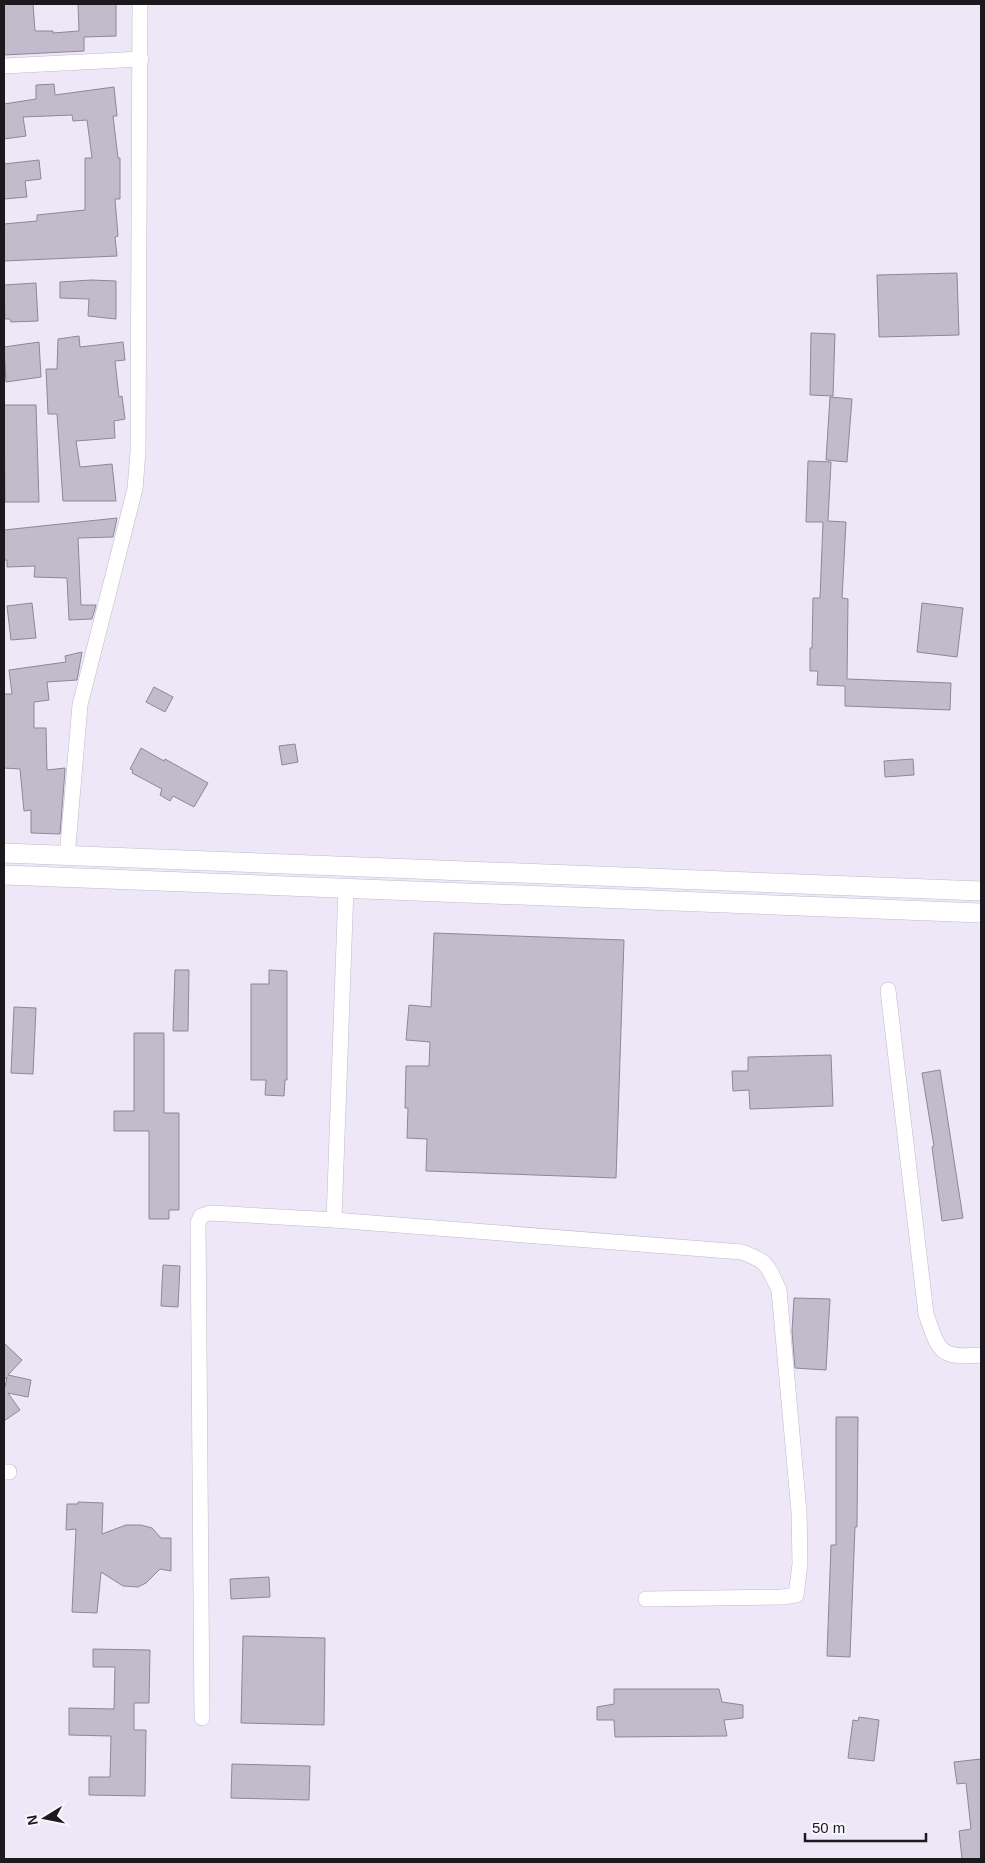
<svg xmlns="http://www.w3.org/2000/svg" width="985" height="1863" viewBox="0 0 985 1863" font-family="Arial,sans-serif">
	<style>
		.building { fill: #c1bbcc; stroke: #8d8897 }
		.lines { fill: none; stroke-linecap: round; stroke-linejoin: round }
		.minor-casing { stroke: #c0baca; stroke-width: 16 }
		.tertiary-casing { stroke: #c0baca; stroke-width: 20 }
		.minor { stroke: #fff; stroke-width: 15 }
		.tertiary { stroke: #fff; stroke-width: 19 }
	</style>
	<rect width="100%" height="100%" fill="#ede7f8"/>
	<g class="building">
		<polygon points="4,4 33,4 35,31 53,31 53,33 79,31 78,4 116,4 116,36 84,37 84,51 4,55"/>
		<polygon points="54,84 55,95 114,87 117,116 113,116 118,158 120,158 120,199 115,199 118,236 115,237 117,256 4,261 4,224 37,221 37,215 85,210 85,158 92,158 87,120 73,121 72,115 23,117 26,136 4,139 4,104 36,99 36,85"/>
		<polygon points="39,160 41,179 25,181 27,197 4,199 4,164"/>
		<polygon points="957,273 959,335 879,337 877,275"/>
		<polygon points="91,280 116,281 116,319 88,316 89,299 60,298 60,282"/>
		<polygon points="36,283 38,321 11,322 10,319 5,319 4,285"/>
		<polygon points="811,333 835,334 833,396 810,395"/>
		<polygon points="79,336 80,347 123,342 125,360 115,361 119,397 122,396 125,419 114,421 115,438 76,441 80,467 112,464 116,501 63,501 57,414 48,414 46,369 57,369 58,339"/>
		<polygon points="39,342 41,377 6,382 4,347"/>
		<polygon points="830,397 852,399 847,462 826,460"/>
		<polygon points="4,405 36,405 39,502 5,502"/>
		<polygon points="808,461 831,462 828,521 846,522 842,598 848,599 847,679 951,683 950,710 845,706 845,686 817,685 818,671 810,671 810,648 812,648 813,598 820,598 823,522 806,522"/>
		<polygon points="117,518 113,537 78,538 81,605 96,605 92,619 69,620 67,578 34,577 35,566 7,567 7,560 4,560 4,530"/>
		<polygon points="32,603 36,638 11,640 7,606"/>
		<polygon points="922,603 963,608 957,657 917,652"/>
		<polygon points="82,652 77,680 47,682 49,700 34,702 34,728 46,728 47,770 65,768 65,770 60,834 31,833 31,810 24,811 20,769 4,768 4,694 12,694 9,670 66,662 65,656"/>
		<polygon points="154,687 173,697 165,712 146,702"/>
		<polygon points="295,744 298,762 282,765 279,746"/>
		<polygon points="141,748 164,761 165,759 208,783 194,807 173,796 170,801 160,795 162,789 132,773 133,770 130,769"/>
		<polygon points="913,759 914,775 885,777 884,761"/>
		<polygon points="434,933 624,940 616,1178 426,1171 427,1139 407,1138 408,1108 405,1108 406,1066 429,1066 430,1042 406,1040 409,1005 431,1007"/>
		<polygon points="175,970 189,970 188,1031 173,1031"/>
		<polygon points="269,970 287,971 287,1080 285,1080 284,1096 265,1095 266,1080 251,1080 251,984 269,984"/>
		<polygon points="14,1007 36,1008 33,1074 11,1073"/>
		<polygon points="134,1033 164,1033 164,1113 179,1113 179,1210 169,1210 169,1219 149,1219 149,1131 114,1131 114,1111 134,1111"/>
		<polygon points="831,1055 833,1106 750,1109 749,1090 733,1091 732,1071 748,1071 748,1057"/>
		<polygon points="940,1070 963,1218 942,1221 932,1147 934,1146 922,1073"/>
		<polygon points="163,1265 180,1266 178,1307 161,1306"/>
		<polygon points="794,1298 830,1299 826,1370 795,1368 792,1331"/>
		<polygon points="4,1343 22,1360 8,1375 31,1380 28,1397 8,1393 20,1410 4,1421 4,1386 5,1387 7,1377 4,1380"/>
		<polygon points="836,1417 858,1417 857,1527 855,1527 850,1657 827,1656 831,1545 836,1545"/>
		<polygon points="78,1502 103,1503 102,1534 126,1525 141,1525 152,1528 161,1538 171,1538 171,1571 160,1569 146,1583 138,1587 123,1586 101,1572 97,1613 72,1612 76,1529 66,1530 67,1504 78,1504"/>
		<polygon points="269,1577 270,1597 231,1599 230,1579"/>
		<polygon points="243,1636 325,1638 324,1725 241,1723"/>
		<polygon points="93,1649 150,1650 149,1703 134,1703 134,1730 146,1730 145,1796 89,1795 89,1777 110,1777 111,1736 69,1735 69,1708 114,1709 115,1667 93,1667"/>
		<polygon points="614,1689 719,1689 722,1702 743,1705 743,1718 724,1720 727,1736 615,1737 614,1720 597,1720 597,1707 614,1704"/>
		<polygon points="859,1717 879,1720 874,1761 848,1758 853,1720 858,1721"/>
		<polygon points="981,1759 981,1859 962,1859 959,1831 971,1829 966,1783 957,1784 954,1762"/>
		<polygon points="232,1764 310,1766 309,1800 231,1798"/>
	</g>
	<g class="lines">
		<g class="minor-casing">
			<g id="minor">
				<polyline points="4,66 141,59"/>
				<polyline points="67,857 80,705 135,489 138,452 140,4"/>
				<path d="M888,990L926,1314C939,1351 939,1359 981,1355"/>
				<polyline points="334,1220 346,888"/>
				<polyline points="4,1472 9,1472"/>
				<path d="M202,1718L198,1223L201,1216L210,1213L334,1220L742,1252C768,1262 767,1264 779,1290L799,1512L800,1564L796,1595L782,1597L646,1599"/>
			</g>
		</g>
		<g class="tertiary-casing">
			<g id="tertiary">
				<polyline points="4,853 981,891"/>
				<polyline points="4,875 981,913"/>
			</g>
		</g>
		<use href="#minor" class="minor"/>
		<use href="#tertiary" class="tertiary"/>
	</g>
	<rect width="985" height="1863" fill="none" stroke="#1b191e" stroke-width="10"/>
	<g transform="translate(45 1818) rotate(260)" stroke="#f8f6fd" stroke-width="4" paint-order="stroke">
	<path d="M0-4L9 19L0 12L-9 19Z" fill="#1b191e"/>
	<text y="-8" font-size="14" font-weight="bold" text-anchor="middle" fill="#1b191e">N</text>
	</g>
	<path d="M805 1833v8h121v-8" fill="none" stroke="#1b191e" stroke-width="2.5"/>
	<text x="812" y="1833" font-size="15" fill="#1b191e" stroke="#f8f6fd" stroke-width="4" paint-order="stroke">50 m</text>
</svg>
